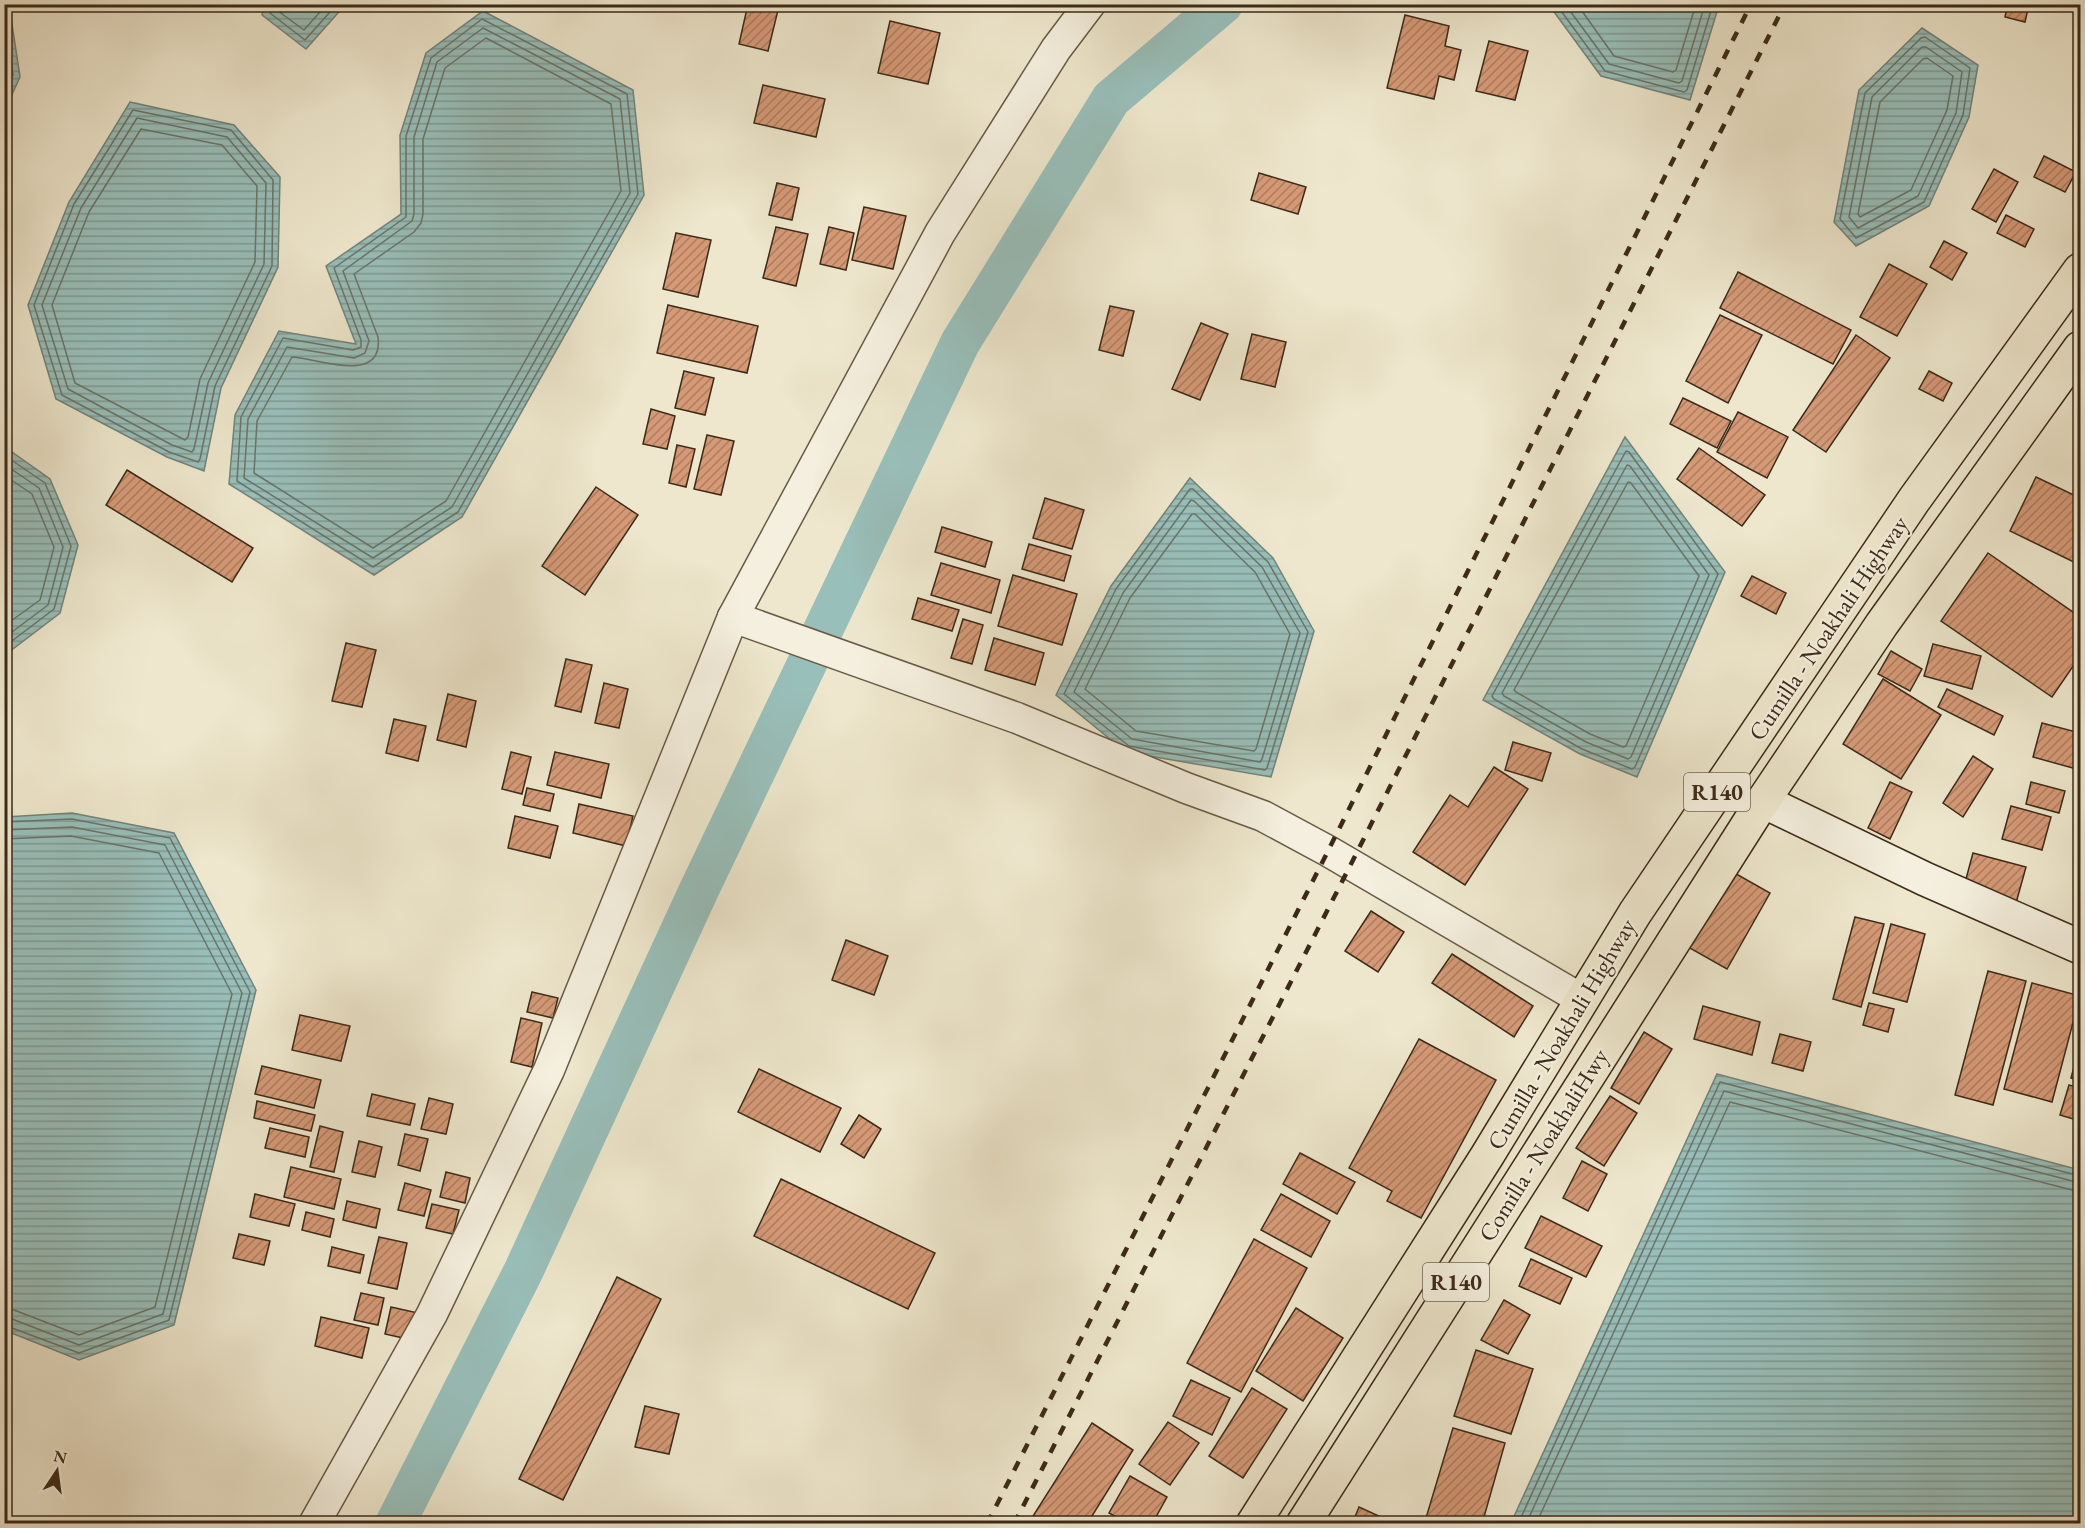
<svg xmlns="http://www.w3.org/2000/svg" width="2085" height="1528" viewBox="0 0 2085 1528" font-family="'EB Garamond',serif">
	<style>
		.water { fill: url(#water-rules); stroke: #74837a; stroke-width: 1.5 }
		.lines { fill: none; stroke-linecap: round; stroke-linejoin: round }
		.shore { stroke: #6a746a; stroke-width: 1.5 }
		.canal { stroke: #99bfba; stroke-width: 40 }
		.building { fill: url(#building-hatch); stroke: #3c2a19; stroke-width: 1.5 }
		.minor-casing { stroke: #685946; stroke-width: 33 }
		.secondary-casing { stroke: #3c2a19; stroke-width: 36 }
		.primary-casing { stroke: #3c2a19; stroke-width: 36 }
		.minor { stroke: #f4efde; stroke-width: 30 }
		.secondary { stroke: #f4efde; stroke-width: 33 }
		.primary { stroke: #eee7cd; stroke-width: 33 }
		.rail { stroke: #3c2a19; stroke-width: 4.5; stroke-dasharray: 10 10; stroke-linecap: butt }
		.labels { text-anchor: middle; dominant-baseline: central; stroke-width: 4.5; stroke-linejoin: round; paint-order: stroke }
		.shield { fill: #f4efde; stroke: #736554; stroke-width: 1.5 }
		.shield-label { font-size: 22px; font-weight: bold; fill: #3c2a19 }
		.street-label { font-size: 24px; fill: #3c2a19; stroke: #f4efde }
	</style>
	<defs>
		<pattern id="water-rules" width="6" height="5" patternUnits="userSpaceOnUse" patternTransform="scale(1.5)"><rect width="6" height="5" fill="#99bfba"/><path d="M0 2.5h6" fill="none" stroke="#7e9b96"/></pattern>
		<pattern id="building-hatch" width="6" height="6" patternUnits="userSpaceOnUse" patternTransform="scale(1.5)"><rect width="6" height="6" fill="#d59976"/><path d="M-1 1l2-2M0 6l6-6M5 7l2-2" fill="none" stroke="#ae7d60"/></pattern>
	</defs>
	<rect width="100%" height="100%" fill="#eee7cd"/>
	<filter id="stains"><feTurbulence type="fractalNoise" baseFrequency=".00333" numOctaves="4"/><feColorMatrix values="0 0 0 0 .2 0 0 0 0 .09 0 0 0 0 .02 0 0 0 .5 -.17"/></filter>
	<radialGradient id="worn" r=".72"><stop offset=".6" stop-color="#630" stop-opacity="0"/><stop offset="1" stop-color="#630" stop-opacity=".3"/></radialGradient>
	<g class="water">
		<polygon points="9,4 20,77 5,110 4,5"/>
		<polygon points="264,5 264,4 345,5 306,49 262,15"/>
		<polygon points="1549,5 1719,5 1690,100 1601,76"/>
		<polygon points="483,11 633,90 644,195 462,517 374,575 229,484 235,415 279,331 356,344 326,266 401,214 400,135 426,53"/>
		<polygon points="1922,28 1978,65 1969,117 1929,206 1856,246 1834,222 1859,90"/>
		<polygon points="130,102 234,125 280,177 278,267 221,388 204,471 167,457 56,399 28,305 69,202"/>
		<polygon points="1625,437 1725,572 1637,777 1580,754 1483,700"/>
		<polygon points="5,447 50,479 78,545 60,613 5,655"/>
		<polygon points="1190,478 1273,558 1314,631 1271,777 1126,752 1056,695 1111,586"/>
		<polygon points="72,813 174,833 256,990 174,1325 79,1360 4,1330 5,817"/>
		<polygon points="1717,1074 2080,1170 2080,1523 1511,1523"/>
	</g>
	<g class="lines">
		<g class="shore">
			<polyline points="270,4 270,13 305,40 337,4"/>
			<polyline points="277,4 278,11 304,30 327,4"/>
			<polyline points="1556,4 1605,71 1684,92 1687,90 1713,4"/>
			<polyline points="1565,4 1609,64 1679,83 1682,81 1705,4"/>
			<polyline points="1577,4 1614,56 1673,72 1676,70 1696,4"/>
			<polyline points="4,13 13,75 4,95"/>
			<polygon points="482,19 627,94 638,194 458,512 373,567 237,481 241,417 283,338 353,350 361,347 361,340 334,268 406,217 406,136 431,58"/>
			<polygon points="483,28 620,99 630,193 452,507 373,558 244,478 248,419 287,347 354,358 365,353 369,341 343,271 412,221 414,214 414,137 437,62"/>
			<polygon points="1925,37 1970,68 1963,115 1924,202 1856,238 1840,219 1865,93 1921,38"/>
			<path d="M486,38L611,104L621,191L446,501L373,548L254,473L257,421L292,357C316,358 384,386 378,337L354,274L414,232L421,223L423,214V139L445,68Z"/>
			<polygon points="1922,47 1926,47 1962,72 1956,113 1918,196 1858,228 1849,217 1872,97"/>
			<polygon points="1927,58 1953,76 1947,110 1911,190 1860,217 1858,214 1880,102 1923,59"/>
			<polygon points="133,110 231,130 273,180 272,266 215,386 200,459 198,462 169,452 62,395 34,305 74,204"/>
			<polygon points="137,118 227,137 266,183 264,264 208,383 194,449 192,452 172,445 68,389 42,305 81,208"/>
			<polygon points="141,129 222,145 257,186 255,262 200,379 188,437 185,440 75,383 52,305 89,212"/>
			<polygon points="1626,451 1629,452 1718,574 1635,767 1632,769 1582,749 1494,699 1492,696"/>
			<polyline points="4,455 45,483 71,546 54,609 4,647"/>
			<polyline points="4,464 39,488 63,547 48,605 4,638"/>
			<polygon points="1627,465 1630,466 1709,575 1631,757 1628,759 1586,742 1504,696 1502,693"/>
			<polyline points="4,475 32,494 54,547 40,600 4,626"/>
			<polygon points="1628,482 1631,483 1699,576 1626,746 1623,747 1590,734 1516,692 1514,690"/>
			<polygon points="1190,489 1193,489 1268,562 1308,632 1267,768 1265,770 1129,746 1064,694 1116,589"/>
			<polygon points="1191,500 1194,501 1262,567 1300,633 1262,759 1260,762 1132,739 1074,692 1123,593"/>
			<polygon points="1192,514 1195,514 1255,572 1290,634 1256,749 1254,751 1136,731 1085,689 1130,598"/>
			<polyline points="4,822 72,819 170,838 250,992 169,1320 79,1353 4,1325"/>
			<polyline points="4,830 72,827 165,845 242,993 163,1314 79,1345 12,1319 4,1318"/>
			<polyline points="4,839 71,836 159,853 232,994 155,1307 79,1335 14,1310 4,1309"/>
			<polyline points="1518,1524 1720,1082 2080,1176"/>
			<polyline points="1526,1524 1724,1091 2080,1183"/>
			<polyline points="1536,1524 1730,1102 2080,1192"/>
		</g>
		<polyline class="canal" points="395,1524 523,1272 698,892 960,343 1111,99 1223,4"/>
	</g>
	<g class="building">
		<polygon points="748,4 779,6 768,51 739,44"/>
		<polygon points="2008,4 2029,4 2025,22 2005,17"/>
		<polygon points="1405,15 1449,26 1445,46 1461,50 1454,80 1439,76 1434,99 1387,88"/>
		<polygon points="890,21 940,33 928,84 878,73"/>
		<polygon points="1489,41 1528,51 1515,100 1476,91"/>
		<polygon points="763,85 825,99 816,137 754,123"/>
		<polygon points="2044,156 2076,172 2065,192 2034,177"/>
		<polygon points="1994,169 2018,182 1996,222 1972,209"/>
		<polygon points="1259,173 1306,187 1298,214 1251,200"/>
		<polygon points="777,183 799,188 792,220 769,215"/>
		<polygon points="864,207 906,216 893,269 852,260"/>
		<polygon points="2006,215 2034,229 2025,247 1997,233"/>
		<polygon points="776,227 808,234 796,286 763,278"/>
		<polygon points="829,227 854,233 846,270 820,264"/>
		<polygon points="676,233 711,240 698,297 663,289"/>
		<polygon points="1944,241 1967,253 1952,280 1930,267"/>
		<polygon points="1889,264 1927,284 1897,336 1860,317"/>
		<polygon points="1738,272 1851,330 1833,364 1720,308"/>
		<polygon points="668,305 758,326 747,373 657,353"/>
		<polygon points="1110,306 1134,311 1123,356 1099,350"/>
		<polygon points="1720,315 1762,335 1728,403 1686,381"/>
		<polygon points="1201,323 1228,334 1200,400 1172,389"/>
		<polygon points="1252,334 1286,342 1275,387 1241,379"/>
		<polygon points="1856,335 1890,358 1826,452 1793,430"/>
		<polygon points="684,371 714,378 705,415 675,408"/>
		<polygon points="1929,371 1952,383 1943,401 1919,389"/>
		<polygon points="1683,398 1731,421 1717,448 1670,424"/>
		<polygon points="651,409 675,416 667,449 643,444"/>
		<polygon points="1738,412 1788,437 1767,478 1717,452"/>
		<polygon points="707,435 734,441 721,495 694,489"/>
		<polygon points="677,445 695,449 686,487 669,483"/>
		<polygon points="1699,448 1765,495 1742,526 1677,479"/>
		<polygon points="127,470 253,548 232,582 106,505"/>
		<polygon points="2036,477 2080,498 2080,565 2010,531"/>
		<polygon points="596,487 638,515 585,595 542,566"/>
		<polygon points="1045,498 1084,510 1072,549 1033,538"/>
		<polygon points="942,527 992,542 985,567 935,552"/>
		<polygon points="1029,544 1071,556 1064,581 1022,569"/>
		<polygon points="1988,553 2080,617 2080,656 2052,697 1941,621"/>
		<polygon points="941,563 1000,580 991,613 931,595"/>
		<polygon points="1013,575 1077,594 1062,645 998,626"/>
		<polygon points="1752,576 1786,593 1776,614 1741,596"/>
		<polygon points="918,598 959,610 952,631 912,619"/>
		<polygon points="963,619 983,625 972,664 951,658"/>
		<polygon points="994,638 1044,653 1035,685 985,670"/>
		<polygon points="346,643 376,650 362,707 332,701"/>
		<polygon points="1933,644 1981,656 1972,689 1924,676"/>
		<polygon points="1891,651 1922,669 1910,691 1878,674"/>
		<polygon points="566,659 592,665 581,712 555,706"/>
		<polygon points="1883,679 1941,715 1901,779 1843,744"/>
		<polygon points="604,683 628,689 619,728 595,723"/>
		<polygon points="1947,689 2003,716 1994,735 1938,707"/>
		<polygon points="448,694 476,701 466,747 437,740"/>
		<polygon points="394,719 426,726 418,761 386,753"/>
		<polygon points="2042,723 2080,733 2080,770 2033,757"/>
		<polygon points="1513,742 1551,753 1542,781 1505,770"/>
		<polygon points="511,752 531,757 522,794 502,789"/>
		<polygon points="555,752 609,764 601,798 547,785"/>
		<polygon points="1973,756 1993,769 1963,817 1943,803"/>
		<polygon points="1494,767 1528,789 1465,885 1413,852 1450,795 1468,807"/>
		<polygon points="1890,782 1912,792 1890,839 1868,828"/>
		<polygon points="2031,782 2065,791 2059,813 2026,804"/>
		<polygon points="527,788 554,794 550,811 523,805"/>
		<polygon points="579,804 633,816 626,846 573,833"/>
		<polygon points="2011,806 2051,817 2042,850 2002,839"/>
		<polygon points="515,816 558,826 550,858 508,848"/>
		<polygon points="1973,853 2026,867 2016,903 1963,890"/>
		<polygon points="1731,871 1770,893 1727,969 1688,947"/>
		<polygon points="1371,911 1404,932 1378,972 1345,951"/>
		<polygon points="1855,917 1884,924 1861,1007 1833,999"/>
		<polygon points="1891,924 1925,934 1907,1002 1873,993"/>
		<polygon points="846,940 888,956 874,995 832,980"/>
		<polygon points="1452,954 1533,1006 1514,1037 1432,983"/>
		<polygon points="1988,971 2026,981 1993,1105 1955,1095"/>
		<polygon points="2032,983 2080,996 2052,1102 2004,1089"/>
		<polygon points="532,992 558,998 553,1018 527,1012"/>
		<polygon points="1869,1003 1894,1009 1888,1032 1863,1025"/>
		<polygon points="1703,1006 1760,1022 1752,1055 1694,1039"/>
		<polygon points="300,1015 350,1026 341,1061 292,1050"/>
		<polygon points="521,1018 542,1023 532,1067 511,1062"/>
		<polygon points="1644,1032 1672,1049 1639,1104 1611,1088"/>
		<polygon points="1780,1034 1811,1042 1803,1071 1772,1063"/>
		<polygon points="1419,1039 1496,1080 1421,1218 1387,1201 1392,1191 1349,1168"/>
		<polygon points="2079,1048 2080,1048 2080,1081 2071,1078"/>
		<polygon points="262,1066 321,1080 314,1108 255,1094"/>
		<polygon points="759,1069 841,1108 820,1152 738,1112"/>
		<polygon points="2069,1085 2080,1088 2080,1121 2060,1115"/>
		<polygon points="372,1094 415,1104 410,1125 367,1116"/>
		<polygon points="1610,1096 1637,1113 1604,1166 1576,1148"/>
		<polygon points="429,1098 453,1104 446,1134 421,1129"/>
		<polygon points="257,1101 315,1115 311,1131 254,1118"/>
		<polygon points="859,1115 881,1129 864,1158 841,1144"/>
		<polygon points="320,1126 343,1132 334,1172 310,1167"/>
		<polygon points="270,1128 309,1137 305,1157 265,1148"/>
		<polygon points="405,1134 428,1139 420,1171 398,1165"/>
		<polygon points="359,1141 382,1147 375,1177 352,1172"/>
		<polygon points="1300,1153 1355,1182 1337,1214 1283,1184"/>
		<polygon points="1582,1161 1607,1174 1588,1211 1563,1198"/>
		<polygon points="291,1167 341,1179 334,1209 284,1197"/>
		<polygon points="446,1172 470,1178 465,1203 440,1197"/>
		<polygon points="781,1179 935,1253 908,1309 754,1236"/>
		<polygon points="405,1183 431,1190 424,1216 398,1210"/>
		<polygon points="255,1194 295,1204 289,1226 250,1217"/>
		<polygon points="1281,1194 1330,1221 1311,1257 1261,1230"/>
		<polygon points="347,1201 380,1209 376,1228 343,1220"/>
		<polygon points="432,1204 459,1210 453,1234 426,1228"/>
		<polygon points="306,1212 334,1219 330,1237 302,1230"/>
		<polygon points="1541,1216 1602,1246 1586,1277 1525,1248"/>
		<polygon points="239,1234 270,1241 264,1265 233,1258"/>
		<polygon points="379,1237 407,1243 397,1289 368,1283"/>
		<polygon points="1254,1239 1307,1268 1241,1392 1187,1363"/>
		<polygon points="332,1247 364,1255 360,1273 328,1266"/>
		<polygon points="1531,1259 1572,1278 1560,1304 1519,1286"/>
		<polygon points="617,1277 661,1299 563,1500 519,1479"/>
		<polygon points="361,1293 384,1298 378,1325 354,1320"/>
		<polygon points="1504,1300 1530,1315 1508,1354 1481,1340"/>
		<polygon points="391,1307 418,1313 412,1340 385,1334"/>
		<polygon points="1296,1308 1343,1338 1303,1401 1256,1371"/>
		<polygon points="321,1317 369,1328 362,1358 315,1346"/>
		<polygon points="1476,1350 1533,1369 1511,1434 1454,1416"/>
		<polygon points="1191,1380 1230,1398 1212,1435 1173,1416"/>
		<polygon points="1252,1388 1287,1409 1243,1478 1209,1456"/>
		<polygon points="645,1406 679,1414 669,1454 635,1447"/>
		<polygon points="1168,1422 1199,1443 1170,1485 1139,1464"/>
		<polygon points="1092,1423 1133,1450 1087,1524 1028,1524"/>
		<polygon points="1453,1428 1505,1443 1482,1524 1446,1524 1426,1518"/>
		<polygon points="1130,1476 1167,1497 1152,1524 1128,1524 1109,1513"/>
		<polygon points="1359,1507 1396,1524 1352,1524"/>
	</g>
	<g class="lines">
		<g class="minor-casing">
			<g id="minor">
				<polyline points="733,617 1017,718 1186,788 1263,816 1328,851 1581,999"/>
				<polyline points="314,1524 432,1314 549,1070 733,617 940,233 1056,49 1090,4"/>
			</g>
		</g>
		<g class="secondary-casing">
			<polyline id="secondary" points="1763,801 1925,879 2080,947"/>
		</g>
		<g class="primary-casing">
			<g id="primary">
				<polyline points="1253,1524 1487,1156 1635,913 1914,500 2080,270"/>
				<polyline points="1303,1524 1763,801 1882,624 2080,348"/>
			</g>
		</g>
		<use href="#minor" class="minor"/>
		<use href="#secondary" class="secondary"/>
		<use href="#primary" class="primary"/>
		<g class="rail">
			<polyline points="987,1524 1328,851 1751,4"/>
			<polyline points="1014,1524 1350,866 1785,4"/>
		</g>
	</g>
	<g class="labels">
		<g class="shield">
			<rect x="1684" y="773" width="66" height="38" rx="4.5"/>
			<rect x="1423" y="1263" width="66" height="38" rx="4.5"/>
		</g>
		<g class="shield-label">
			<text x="1717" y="792">R140</text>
			<text x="1456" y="1282">R140</text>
		</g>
		<g class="street-label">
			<text transform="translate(1828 628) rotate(-56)">Cumilla - Noakhali Highway</text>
			<text transform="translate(1561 1034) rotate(-59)">Cumilla - Noakhali Highway</text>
			<text transform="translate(1543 1145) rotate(-58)">Comilla - NoakhaliHwy</text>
		</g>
	</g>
	<rect width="2085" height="1528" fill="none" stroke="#eee7cd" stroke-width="24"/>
	<rect x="6" y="6" width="2073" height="1516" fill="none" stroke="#3c2a19" stroke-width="3"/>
	<rect x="12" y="12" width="2061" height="1504" fill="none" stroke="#3c2a19" stroke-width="1.5"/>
	<g transform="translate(57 1471) rotate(13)" stroke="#f4efde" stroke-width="4.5" paint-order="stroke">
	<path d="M0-4.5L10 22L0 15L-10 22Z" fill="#3c2a19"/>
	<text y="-9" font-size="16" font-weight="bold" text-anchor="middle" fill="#3c2a19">N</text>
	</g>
	<rect width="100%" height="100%" filter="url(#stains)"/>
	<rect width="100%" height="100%" fill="url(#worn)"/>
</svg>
